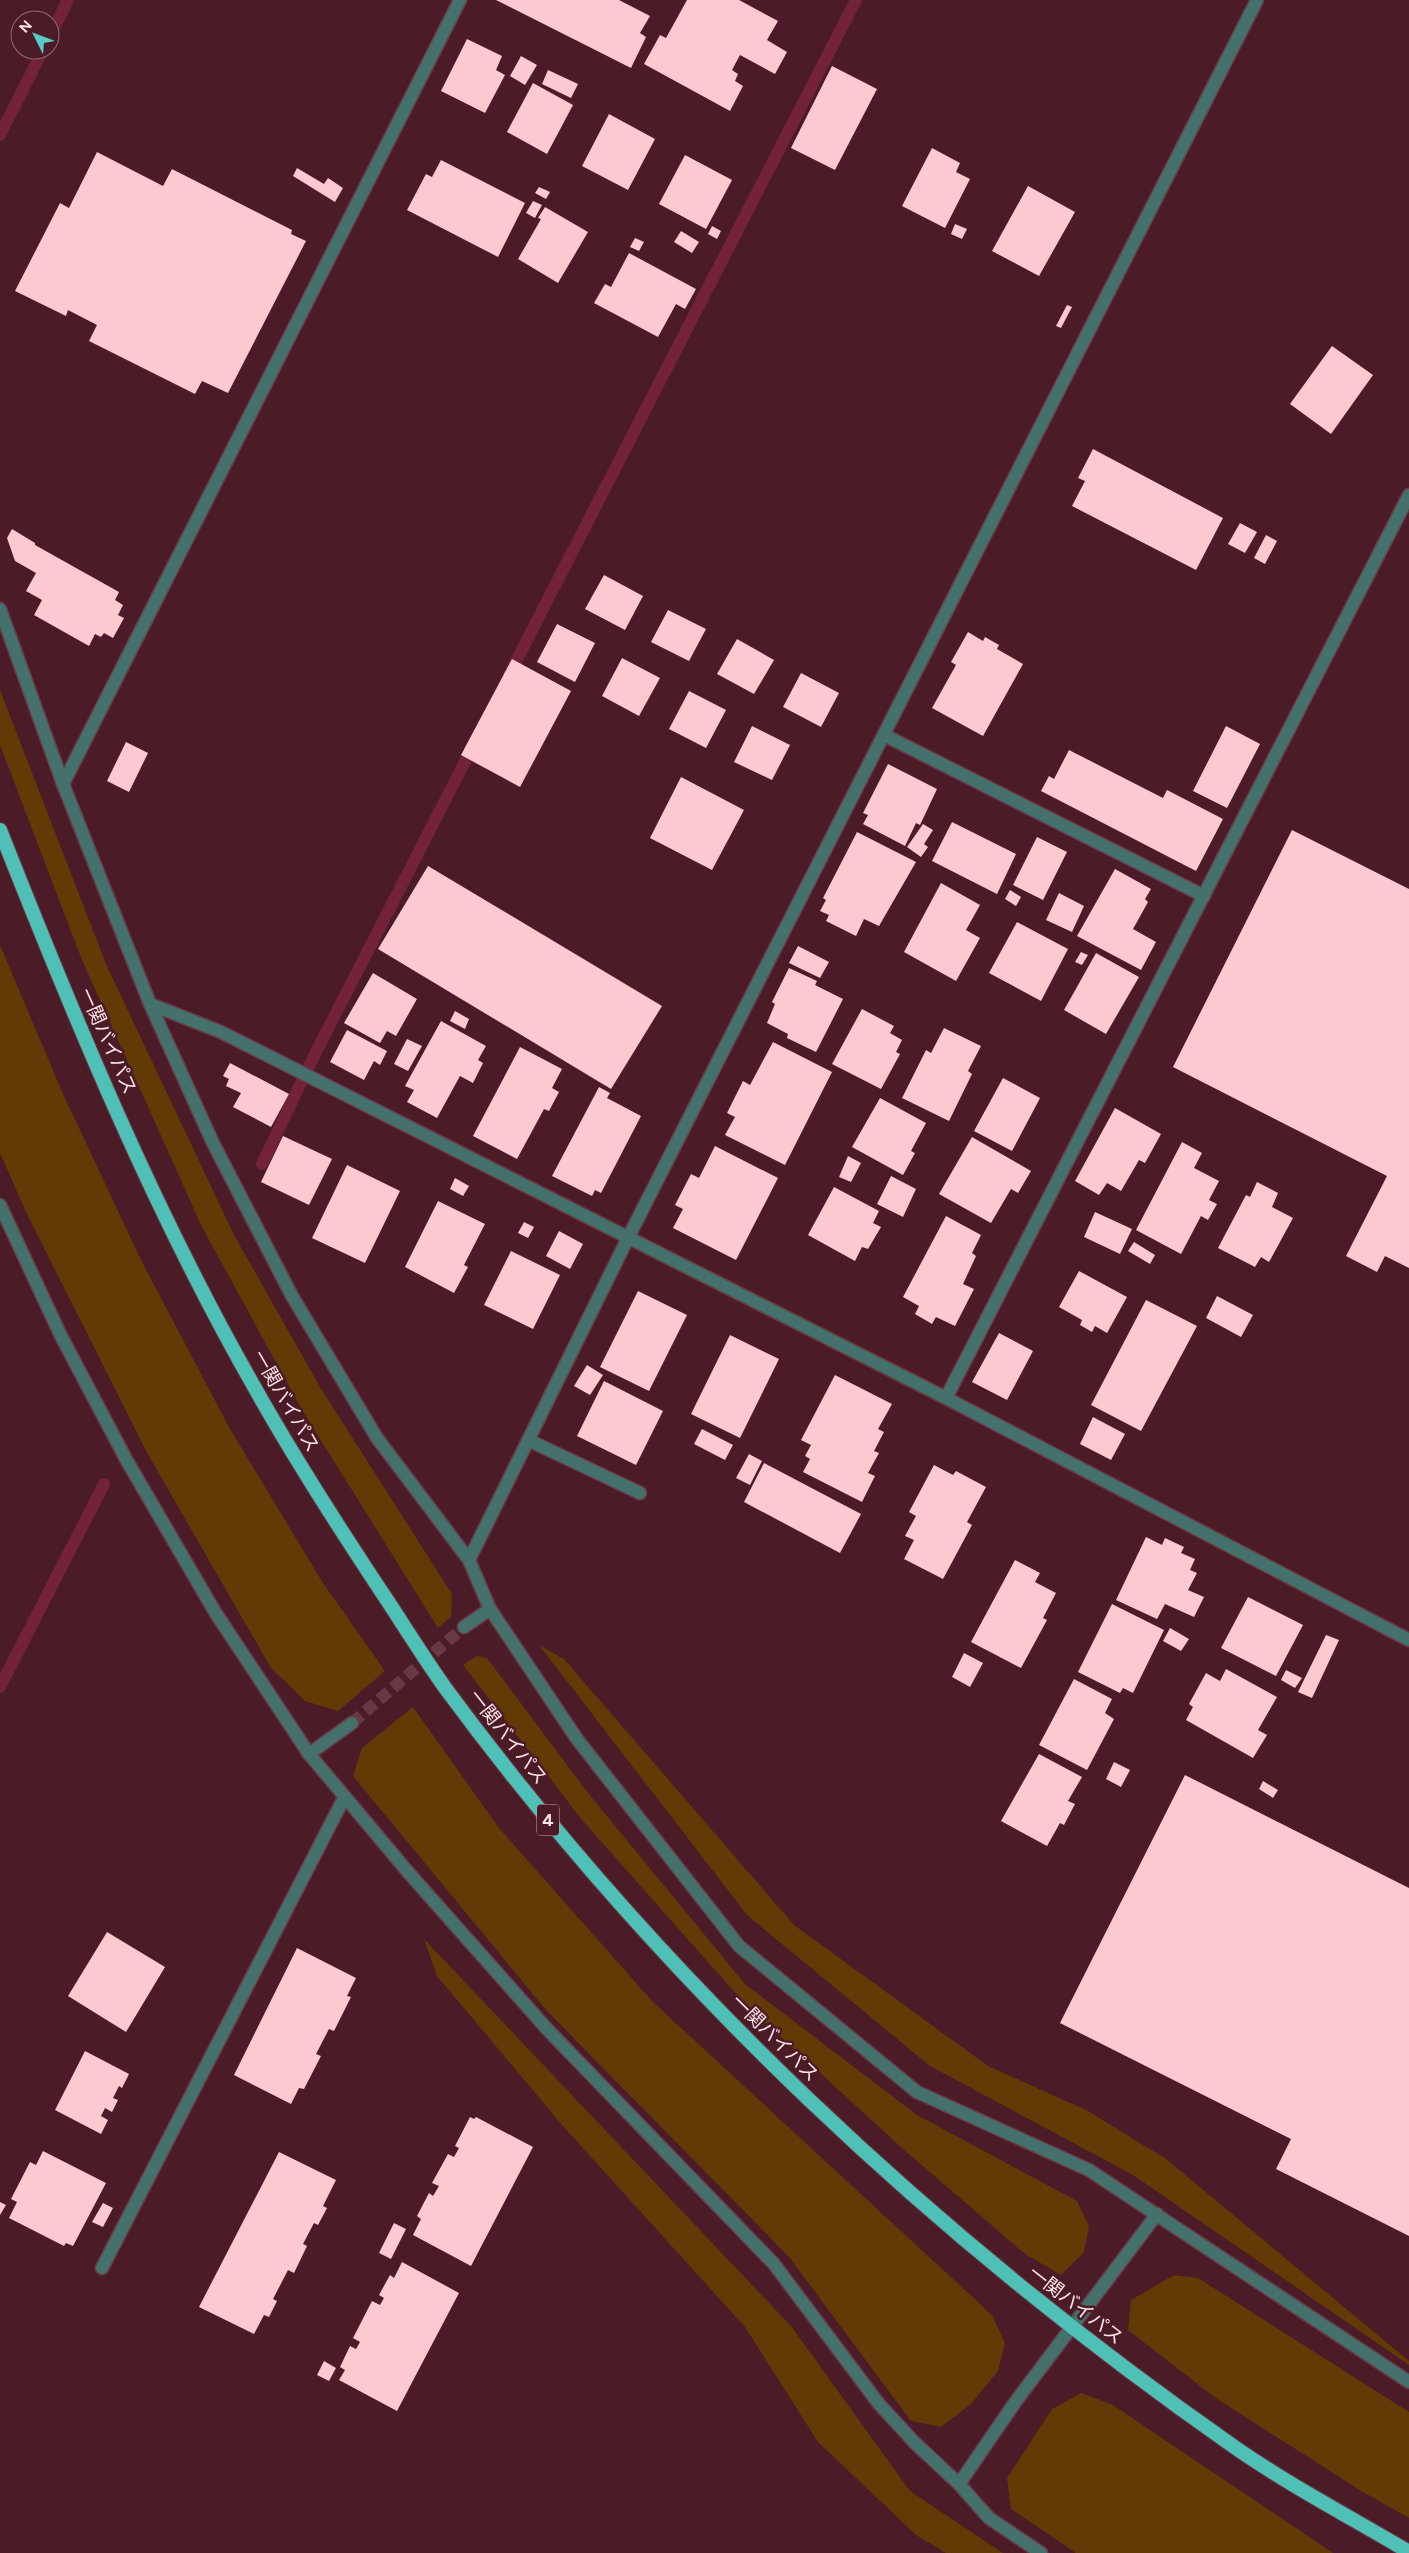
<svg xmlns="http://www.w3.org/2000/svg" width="1409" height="2553" viewBox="0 0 1409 2553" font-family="Figtree,'Noto Sans JP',sans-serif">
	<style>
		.green { fill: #613a06 }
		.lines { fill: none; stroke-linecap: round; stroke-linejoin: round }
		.stream { stroke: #722239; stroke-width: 12 }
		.building { fill: #fcc9d1 }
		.minor-tunnel { stroke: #663945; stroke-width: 12; stroke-dasharray: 12 6; stroke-linecap: butt }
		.service-casing { stroke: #683b47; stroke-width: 15 }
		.minor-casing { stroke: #683b47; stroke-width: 15 }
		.trunk-casing { stroke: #683b47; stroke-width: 16 }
		.service { stroke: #44716c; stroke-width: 12 }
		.minor { stroke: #44716c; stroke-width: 12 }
		.trunk { stroke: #4ec0b6; stroke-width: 14 }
		.labels { text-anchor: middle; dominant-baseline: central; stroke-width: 5; stroke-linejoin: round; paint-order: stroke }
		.shield { fill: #4b1b28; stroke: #c8a8ae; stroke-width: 1 }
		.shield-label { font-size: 18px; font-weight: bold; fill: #fee4e8 }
		.street-label { font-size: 19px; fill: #fee4e8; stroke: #4b1b28 }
	</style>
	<rect width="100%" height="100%" fill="#4b1b28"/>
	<g class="green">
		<polygon points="0,690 106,964 234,1235 320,1387 452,1594 451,1617 438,1628 302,1410 202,1227 82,960 0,745"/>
		<polygon points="0,945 63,1094 141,1260 230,1429 323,1583 385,1671 338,1711 305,1701 271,1668 146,1451 26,1212 0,1153"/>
		<polygon points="539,1645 564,1659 794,1925 988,2066 1088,2111 1166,2159 1409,2361 1409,2365 1133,2175 930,2066 747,1915"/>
		<polygon points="477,1656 487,1658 588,1793 745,1984 917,2115 1077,2201 1089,2226 1084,2252 1061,2275 1025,2254 903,2149 746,2005 582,1820 463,1665"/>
		<polygon points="413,1707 499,1828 653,2002 992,2315 1005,2343 998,2371 971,2404 941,2427 911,2421 789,2257 546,2010 353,1776 362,1748"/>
		<polygon points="424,1939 791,2326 910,2491 1003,2553 946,2553 916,2535 818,2442 745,2327 562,2125 437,1976"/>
		<polygon points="1174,2275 1198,2278 1409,2412 1409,2518 1363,2492 1217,2399 1128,2330 1131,2300"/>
		<polygon points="1081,2393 1113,2405 1333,2553 1076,2553 1011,2509 1007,2478 1052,2409"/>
	</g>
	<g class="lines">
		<g class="stream">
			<polyline points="50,36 68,0"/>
			<polyline points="0,135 43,50"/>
			<polyline points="509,675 856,0"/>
			<polyline points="262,1164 315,1054 474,744"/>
			<polyline points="0,1687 104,1484"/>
		</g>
	</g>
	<g class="building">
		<polygon points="496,0 619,0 650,16 640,33 646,37 631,68"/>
		<polygon points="687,0 739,0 778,21 767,40 787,52 775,74 740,55 732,70 738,74 735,81 743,86 730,111 644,64 660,35 666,38"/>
		<polygon points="467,39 502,56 496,70 505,75 485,113 441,91"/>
		<polygon points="521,56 537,65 525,85 510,76"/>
		<polygon points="832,66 877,89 835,170 791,148"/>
		<polygon points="548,70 578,84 571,98 542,84"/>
		<polygon points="533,83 573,105 547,154 507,132"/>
		<polygon points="609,114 655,139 628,190 582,166"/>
		<polygon points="932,148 960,163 956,172 970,179 945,228 902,206"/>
		<polygon points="97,152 163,186 172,169 292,230 291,234 306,241 228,393 202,381 195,394 89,341 97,325 68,310 66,316 15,291 60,203 69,208"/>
		<polygon points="685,155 732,180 706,229 659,204"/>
		<polygon points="441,160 525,203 498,257 407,210 426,174 432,177"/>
		<polygon points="297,168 324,184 328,178 343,188 335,202 293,176"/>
		<polygon points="1028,186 1075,212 1039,276 992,251"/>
		<polygon points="539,187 550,192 546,199 535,193"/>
		<polygon points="533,201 542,205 535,218 526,213"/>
		<polygon points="545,207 588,232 558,283 518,259 541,219 538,218"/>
		<polygon points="955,224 967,229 962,239 951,234"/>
		<polygon points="712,226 721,231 717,239 708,234"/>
		<polygon points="681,231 699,242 692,253 674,242"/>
		<polygon points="635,238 644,242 639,251 630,247"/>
		<polygon points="629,253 696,289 685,309 676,304 658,337 594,303 605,284 611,287"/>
		<polygon points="1067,305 1072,307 1061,328 1056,326"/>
		<polygon points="1332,346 1373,375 1331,434 1290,404"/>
		<polygon points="1093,449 1223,518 1196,570 1072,506 1085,481 1078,478"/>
		<polygon points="1240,523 1257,532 1245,553 1228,544"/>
		<polygon points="12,529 35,543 35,545 119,592 115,600 123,605 118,615 124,618 113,638 104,633 101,637 95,634 89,646 34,615 42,600 26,591 36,573 15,561 7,538"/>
		<polygon points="1266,535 1277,541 1265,564 1254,558"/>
		<polygon points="604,575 643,596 625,630 585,609"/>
		<polygon points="668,610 706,629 689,661 651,642"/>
		<polygon points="557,624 595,643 575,682 537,662"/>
		<polygon points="968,632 983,641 985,637 999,645 997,649 1023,664 983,736 932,708 956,665 951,662"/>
		<polygon points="737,639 774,660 754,694 717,674"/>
		<polygon points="622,658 660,678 639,716 602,696"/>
		<polygon points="512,659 571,691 520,787 461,755"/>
		<polygon points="801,673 839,693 821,727 783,707"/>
		<polygon points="689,691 726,710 706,748 669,729"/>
		<polygon points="752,726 790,745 772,780 734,762"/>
		<polygon points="1226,726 1260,744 1227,808 1193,791"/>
		<polygon points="126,742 148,753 129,792 107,781"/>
		<polygon points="1069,750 1163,798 1167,790 1223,819 1196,871 1041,791 1049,776 1054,779"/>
		<polygon points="888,764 937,789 920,825 916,823 905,846 863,824 868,815 863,813"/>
		<polygon points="681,777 744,810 712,870 650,838"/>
		<polygon points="952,822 1016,854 997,894 932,861"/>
		<polygon points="923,824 933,830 924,844 928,847 921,857 907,847"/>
		<polygon points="1292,830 1409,889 1409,1268 1385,1256 1377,1272 1346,1256 1387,1176 1173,1067"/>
		<polygon points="857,832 916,862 879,926 864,919 856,936 826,921 829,915 820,911 826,900 823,898"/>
		<polygon points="1037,837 1067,852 1043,900 1013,885"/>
		<polygon points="428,866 662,1006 611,1089 378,949"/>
		<polygon points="1115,869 1151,889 1145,899 1148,902 1133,929 1156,942 1141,970 1077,936"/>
		<polygon points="941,883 980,905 966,930 980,938 956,981 904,952"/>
		<polygon points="1010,890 1021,897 1016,906 1005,899"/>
		<polygon points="1059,893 1084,906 1072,932 1046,920"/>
		<polygon points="1017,922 1068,949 1041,1001 989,973"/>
		<polygon points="798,946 829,962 820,978 789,963"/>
		<polygon points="1081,952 1088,955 1082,965 1075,962"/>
		<polygon points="1096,953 1139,977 1106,1034 1064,1010"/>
		<polygon points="789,968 817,981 815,985 843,999 816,1052 787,1038 788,1034 767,1023 775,1004 772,1002"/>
		<polygon points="373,973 417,999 396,1036 387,1031 380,1043 344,1023"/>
		<polygon points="862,1009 894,1026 890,1033 902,1040 896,1052 900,1054 881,1089 832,1064"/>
		<polygon points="455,1011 469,1019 465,1029 450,1021"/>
		<polygon points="441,1021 486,1046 478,1060 483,1063 473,1083 460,1076 437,1118 407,1102 414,1090 405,1086"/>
		<polygon points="944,1028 981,1046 968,1071 972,1074 949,1121 902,1098 926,1050 931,1053"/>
		<polygon points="347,1030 387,1051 380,1065 374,1061 364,1080 330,1062"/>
		<polygon points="407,1039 422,1046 408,1071 394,1064"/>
		<polygon points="773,1042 832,1072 785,1165 725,1135 735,1117 727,1113 743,1081 750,1085"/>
		<polygon points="520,1047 562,1069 552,1088 559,1092 549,1111 544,1109 517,1159 473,1136"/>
		<polygon points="230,1063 289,1094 271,1127 233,1107 241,1093 226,1086 229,1079 223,1076"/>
		<polygon points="1003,1078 1040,1098 1012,1151 974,1131"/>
		<polygon points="599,1087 610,1093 607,1098 641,1116 601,1193 595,1190 592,1196 552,1176"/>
		<polygon points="880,1098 926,1123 911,1151 915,1153 903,1175 852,1147"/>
		<polygon points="1115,1108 1161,1134 1145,1163 1139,1160 1121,1191 1107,1183 1099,1195 1075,1181"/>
		<polygon points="283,1136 332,1159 309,1205 261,1182"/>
		<polygon points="972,1137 1031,1171 1018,1193 1011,1189 991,1223 939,1194"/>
		<polygon points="1182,1142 1202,1153 1194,1168 1219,1181 1209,1200 1217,1204 1208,1220 1201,1216 1181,1254 1136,1230"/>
		<polygon points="715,1146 778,1178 736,1260 673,1228 683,1209 675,1205 691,1174 699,1178"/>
		<polygon points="848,1156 861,1163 851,1182 839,1177"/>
		<polygon points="347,1165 400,1191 365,1263 312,1238"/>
		<polygon points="891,1176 916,1189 903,1217 877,1204"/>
		<polygon points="455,1178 469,1186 463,1196 450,1189"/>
		<polygon points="1257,1182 1278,1193 1272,1207 1293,1218 1269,1262 1261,1257 1255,1267 1218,1248 1246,1195 1250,1197"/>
		<polygon points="834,1187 879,1211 873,1223 881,1227 868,1249 862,1247 855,1261 808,1235"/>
		<polygon points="438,1201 485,1224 464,1265 468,1267 454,1293 405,1267"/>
		<polygon points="1095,1212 1132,1229 1120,1254 1084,1237"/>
		<polygon points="946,1216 981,1235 972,1253 976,1256 963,1284 974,1289 955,1326 936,1317 932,1324 915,1314 919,1306 903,1297"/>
		<polygon points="524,1222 534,1227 528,1238 518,1233"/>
		<polygon points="559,1231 583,1244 570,1269 546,1256"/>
		<polygon points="1134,1242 1155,1255 1150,1264 1128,1251"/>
		<polygon points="511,1251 560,1275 533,1329 484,1305"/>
		<polygon points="1079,1271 1127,1297 1107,1333 1095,1326 1092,1332 1080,1325 1082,1320 1059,1307"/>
		<polygon points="638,1291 687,1315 649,1391 600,1367"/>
		<polygon points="1217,1296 1253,1315 1241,1337 1206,1318"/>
		<polygon points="1146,1300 1197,1326 1141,1431 1091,1405"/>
		<polygon points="999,1333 1033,1351 1007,1400 972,1382"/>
		<polygon points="730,1335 779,1359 740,1438 691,1414"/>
		<polygon points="587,1365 603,1375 590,1395 574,1386"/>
		<polygon points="835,1375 892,1404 878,1429 884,1432 874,1451 879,1453 868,1473 875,1476 862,1502 803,1472 810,1459 805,1456 811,1445 801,1440"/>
		<polygon points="604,1381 663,1411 636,1465 577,1436"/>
		<polygon points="1093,1417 1125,1434 1111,1460 1080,1444"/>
		<polygon points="702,1429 733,1445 725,1460 694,1444"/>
		<polygon points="749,1454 762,1461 750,1485 736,1478"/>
		<polygon points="764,1463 861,1514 840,1553 744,1502"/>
		<polygon points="934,1465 953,1475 956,1471 986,1487 967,1522 972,1525 943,1579 904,1559 914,1540 905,1536 916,1516 909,1512"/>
		<polygon points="1146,1537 1162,1545 1165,1538 1184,1547 1181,1553 1195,1559 1190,1570 1197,1573 1188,1590 1204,1597 1194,1617 1165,1604 1157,1619 1116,1600"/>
		<polygon points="1015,1560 1040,1573 1035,1582 1056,1593 1043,1618 1047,1620 1021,1668 971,1642"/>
		<polygon points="1248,1597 1303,1625 1276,1676 1221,1648"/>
		<polygon points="1112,1604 1164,1630 1133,1693 1123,1688 1120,1693 1078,1672"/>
		<polygon points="1170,1628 1189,1639 1181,1651 1163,1641"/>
		<polygon points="1326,1635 1339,1640 1312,1698 1298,1692"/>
		<polygon points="964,1653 983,1663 970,1687 952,1677"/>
		<polygon points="1226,1669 1277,1697 1258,1730 1267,1735 1253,1758 1186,1720 1193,1707 1189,1704 1206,1673 1220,1681"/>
		<polygon points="1286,1670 1302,1678 1295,1688 1281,1680"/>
		<polygon points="1074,1679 1112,1699 1105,1713 1114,1719 1087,1770 1039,1745"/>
		<polygon points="1039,1754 1082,1777 1068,1801 1075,1804 1064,1825 1060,1823 1047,1846 1001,1821"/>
		<polygon points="1114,1762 1130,1770 1121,1787 1106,1779"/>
		<polygon points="1185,1775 1409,1888 1409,2236 1276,2169 1291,2139 1060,2023"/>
		<polygon points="1263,1781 1278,1790 1273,1798 1259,1789"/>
		<polygon points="107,1932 165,1967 126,2032 68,1996"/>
		<polygon points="297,1948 356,1978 347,1996 351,1997 334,2031 329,2029 316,2054 321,2056 304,2089 299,2088 291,2104 234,2075"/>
		<polygon points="85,2051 129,2074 122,2088 119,2086 113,2098 118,2100 112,2112 105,2108 101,2116 108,2120 101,2134 55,2110"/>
		<polygon points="470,2117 474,2119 476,2117 533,2147 471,2266 413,2235 421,2219 417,2216 429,2193 433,2196 439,2186 432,2183 448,2154 454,2157 459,2148 455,2146"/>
		<polygon points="43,2151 106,2183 73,2246 66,2243 64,2246 9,2218 17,2202 11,2199 30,2162 36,2165"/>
		<polygon points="279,2152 336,2180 323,2206 327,2208 318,2225 314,2223 303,2244 307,2246 294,2273 288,2270 273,2299 277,2301 269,2317 264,2315 254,2334 199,2307"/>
		<polygon points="0,2202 6,2205 0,2215"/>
		<polygon points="103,2203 113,2208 103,2227 92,2222"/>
		<polygon points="394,2223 406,2229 391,2259 379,2253"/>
		<polygon points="402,2262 459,2293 397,2411 339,2380 345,2370 340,2367 350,2346 356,2349 360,2342 353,2338 372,2301 380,2305 384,2298 379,2295 390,2275 394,2278"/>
		<polygon points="324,2361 336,2368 329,2381 317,2375"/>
	</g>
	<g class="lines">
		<polyline class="minor-tunnel" points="352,1723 464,1627"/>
		<g class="service-casing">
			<polyline id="service" points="528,1440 640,1493"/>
		</g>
		<g class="minor-casing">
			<g id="minor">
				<polyline points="0,609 63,784 150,1004 213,1143 292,1296 377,1438 469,1560 490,1609 577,1739 739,1946 917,2092 1089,2170 1409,2382"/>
				<polyline points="884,735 1204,896"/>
				<polyline points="63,784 460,0"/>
				<polyline points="150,1004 221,1032 946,1398 1409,1640"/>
				<polyline points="0,1205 61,1336 127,1461 215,1612 309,1754 408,1872 547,2029 774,2264 879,2404 915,2443 959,2484 989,2518 1041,2553"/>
				<polyline points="946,1398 1409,495"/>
				<polyline points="469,1560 628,1238 1257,0"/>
				<polyline points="464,1627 490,1609"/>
				<polyline points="309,1754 352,1723"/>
				<polyline points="102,2268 344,1798"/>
				<polyline points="959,2484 1016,2401 1157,2214"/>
			</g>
		</g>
		<g class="trunk-casing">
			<path id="trunk" d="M0,830C75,1020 154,1212 256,1390C297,1463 343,1534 389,1603C408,1632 426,1661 446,1689C663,1983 934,2237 1233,2446C1287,2484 1352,2518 1409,2552"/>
		</g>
		<use href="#service" class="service"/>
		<use href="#minor" class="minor"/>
		<use href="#trunk" class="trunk"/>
	</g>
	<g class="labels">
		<rect class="shield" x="537" y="1804.5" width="22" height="31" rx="4"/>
		<g class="shield-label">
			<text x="548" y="1820">4</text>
		</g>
		<g class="street-label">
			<text transform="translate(108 1041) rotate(66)">一関バイパス</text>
			<text transform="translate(286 1401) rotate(60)">一関バイパス</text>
			<text transform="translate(508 1737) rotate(52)">一関バイパス</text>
			<text transform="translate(775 2038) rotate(45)">一関バイパス</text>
			<text transform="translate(1076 2305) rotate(38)">一関バイパス</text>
		</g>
	</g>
	<g transform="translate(35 35) rotate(312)"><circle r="24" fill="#4b1b28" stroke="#936b75"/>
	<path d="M0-4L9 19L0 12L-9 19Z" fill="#56cec3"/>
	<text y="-8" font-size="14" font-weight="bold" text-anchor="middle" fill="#fee4e8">N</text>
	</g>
</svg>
